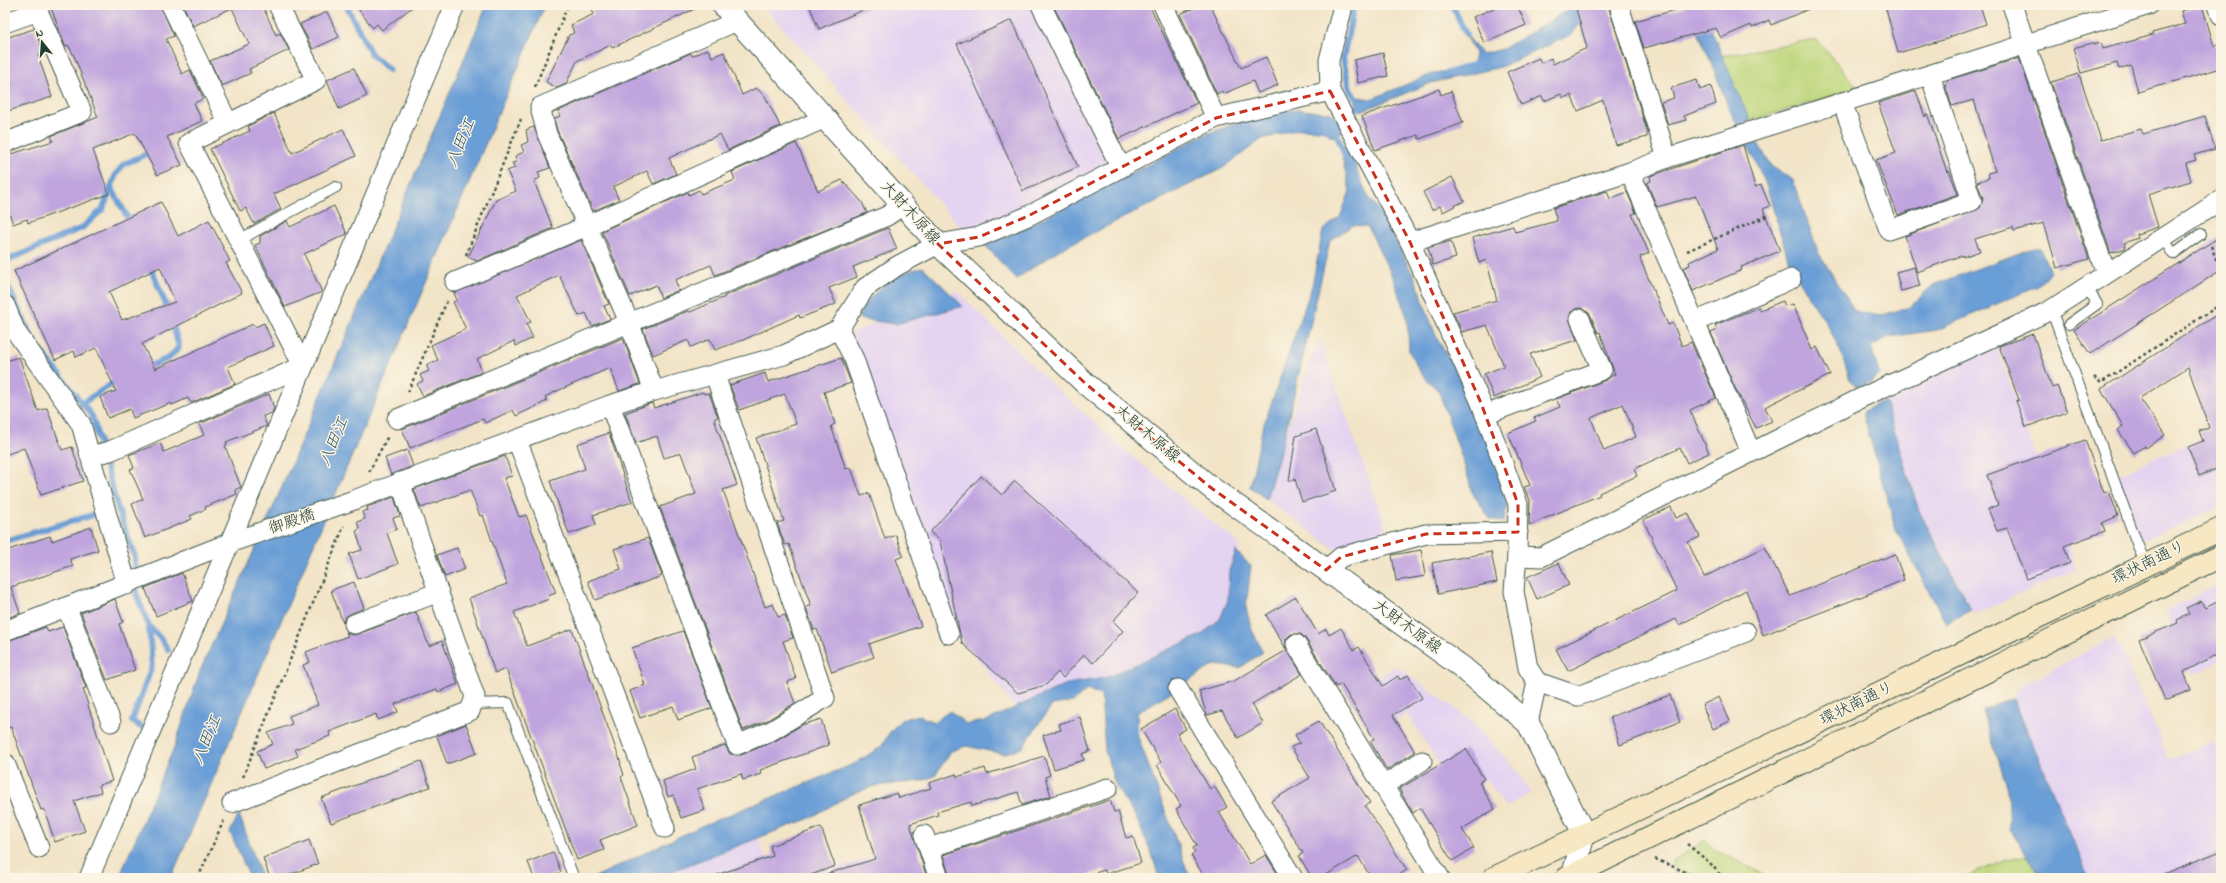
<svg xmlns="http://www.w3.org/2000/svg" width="2226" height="883" viewBox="0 0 2226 883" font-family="'Indie Flower','Klee One',sans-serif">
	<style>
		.built { fill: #e4d3f1 }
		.green { fill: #bed67b; stroke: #6e8a58 }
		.water { fill: #6a9ed6; stroke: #446e85 }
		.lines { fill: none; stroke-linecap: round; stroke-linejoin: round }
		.stream { stroke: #6a9ed6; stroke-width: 6 }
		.building { fill: #bfa4de; fill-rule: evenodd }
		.service-casing { stroke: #3f564a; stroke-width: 12 }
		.minor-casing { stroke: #3f564a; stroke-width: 21 }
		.tertiary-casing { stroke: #3f564a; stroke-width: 24 }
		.secondary-casing { stroke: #3f564a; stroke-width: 24 }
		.path { stroke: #3f564a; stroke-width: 2.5; stroke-dasharray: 3 3; stroke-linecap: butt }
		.service { stroke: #fff; stroke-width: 10 }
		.minor { stroke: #fff; stroke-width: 19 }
		.tertiary { stroke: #fff; stroke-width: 22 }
		.secondary { stroke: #f7e8c3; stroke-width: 22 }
		.marked { fill: none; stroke: #c8321e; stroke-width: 3; stroke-dasharray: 8 5; stroke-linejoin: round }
		.labels { text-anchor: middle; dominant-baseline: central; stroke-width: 3; stroke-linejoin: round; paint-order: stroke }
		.street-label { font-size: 16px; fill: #1f3d34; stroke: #fcf5e5 }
		.water-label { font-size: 17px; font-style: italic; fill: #365a65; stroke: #fcf5e5 }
	</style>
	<rect width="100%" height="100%" fill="#fcf5e5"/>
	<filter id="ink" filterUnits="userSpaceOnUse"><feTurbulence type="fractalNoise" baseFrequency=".025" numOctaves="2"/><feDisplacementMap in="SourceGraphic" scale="8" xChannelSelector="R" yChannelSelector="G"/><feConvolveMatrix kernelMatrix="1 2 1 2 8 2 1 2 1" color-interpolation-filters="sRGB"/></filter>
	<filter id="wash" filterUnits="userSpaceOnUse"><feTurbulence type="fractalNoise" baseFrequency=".012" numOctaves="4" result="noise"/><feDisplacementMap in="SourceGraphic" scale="16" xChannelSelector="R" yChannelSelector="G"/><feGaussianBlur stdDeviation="0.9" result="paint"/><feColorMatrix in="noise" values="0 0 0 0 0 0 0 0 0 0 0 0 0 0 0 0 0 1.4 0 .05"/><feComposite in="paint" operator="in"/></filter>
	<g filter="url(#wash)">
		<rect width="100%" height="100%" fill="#f2e4c7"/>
		<g class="built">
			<polygon points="762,5 1035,5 1112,165 968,235"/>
			<polygon points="957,291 1048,381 1134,458 1240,545 1226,622 1111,682 1016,708 956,632 851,333"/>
			<polygon points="1319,338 1388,534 1335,549 1266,499 1283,442"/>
			<polygon points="1994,341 2077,569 1974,614 1919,511 1885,402 1885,392"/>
			<polygon points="2221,430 2221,505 2184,523 2138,541 2115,476"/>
			<polygon points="2221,583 2221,661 2193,675 2165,612"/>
			<polygon points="2115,637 2169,759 2213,742 2221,761 2221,878 2089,878 2013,698 2018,687"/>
			<polygon points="1396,666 1468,718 1518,772 1531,793 1505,807 1487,779 1460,796 1407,714 1395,721 1370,682"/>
			<polygon points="757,833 772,878 640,878"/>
			<polygon points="873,857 881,878 811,878 825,871"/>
		</g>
		<g class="green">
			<polygon points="1816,39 1858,88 1750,121 1721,56"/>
			<polygon points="1705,840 1714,849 1770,878 1673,878 1673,861"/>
			<polygon points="2027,856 2045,878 1962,878 2004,861"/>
		</g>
		<g class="water">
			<polygon points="487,5 545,5 171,878 119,878 175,745 200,671 272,510"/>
			<polygon points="1576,5 1591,10 1571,35 1501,67 1431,83 1361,111 1354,102 1360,97 1371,99 1434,73 1472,67 1475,54 1466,34 1481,54 1503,49"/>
			<polygon points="1686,5 1701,5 1750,121 1738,126 1729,109 1709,57"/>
			<polygon points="1287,109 1329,112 1339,119 1342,132 1333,137 1322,130 1299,129 1262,139 1223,168 1059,250 1016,279 985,245 1012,234 1150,164 1199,137 1255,116"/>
			<polygon points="1758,143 1771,166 1793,180 1818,252 1855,311 1879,316 1910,307 1933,285 2030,249 2040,249 2050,271 2038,286 1937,330 1889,337 1871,346 1879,374 1872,382 1856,387 1850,380 1840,350 1827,324 1808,296 1789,262 1765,182 1747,144"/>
			<polygon points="1350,153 1367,194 1380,212 1414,276 1436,336 1480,415 1507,504 1504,522 1490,519 1472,492 1466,470 1439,392 1420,372 1409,351 1407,317 1392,276 1368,227 1353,225 1330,241 1283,442 1266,499 1250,487 1262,430 1312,286 1323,230 1340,217 1350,191 1342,157"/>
			<path d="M923,267L963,306L896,324L860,319L859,312C879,286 891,276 923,267Z"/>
			<polygon points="1885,402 1919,511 1971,610 1946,623 1896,530 1863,413 1874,405"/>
			<polygon points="1236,551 1251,566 1246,608 1252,630 1263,652 1240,668 1214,665 1137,713 1138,737 1190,878 1159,878 1152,854 1135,816 1116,787 1105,751 1101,695 1087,690 1073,702 1052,705 1022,748 1003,754 966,746 951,751 935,776 921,781 874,786 850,795 810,818 654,878 593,878 699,827 856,763 882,746 889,733 902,719 921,715 924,718 934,722 950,711 966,724 986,721 1067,684 1105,678 1201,635 1220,619 1228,600 1229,571"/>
			<polygon points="2013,698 2089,878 2045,878 2027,856 2010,829 2008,789 1982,710"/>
			<polygon points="239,814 262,878 250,878 230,832"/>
		</g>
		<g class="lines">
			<g class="stream">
				<polyline points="346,5 371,54 389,70"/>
				<polyline points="1352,5 1353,10 1343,59 1350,90 1357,100 1358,107"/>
				<polyline points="1452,5 1466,34"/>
				<polyline points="1447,73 1479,63"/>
				<polyline points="1346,115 1364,105"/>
				<polyline points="1334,127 1348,163"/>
				<polyline points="112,189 131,224"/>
				<polyline points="149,264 169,312"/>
				<polyline points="5,269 8,260 82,228 103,209 116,174 124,164 153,151"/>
				<polyline points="5,280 35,343 92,416 118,509 135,557 136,593 149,626 152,666 132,721 141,727"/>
				<polyline points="147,367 169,358 179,347 172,321"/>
				<polyline points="81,404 118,380"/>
				<polyline points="5,541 96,514"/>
				<polyline points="149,626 161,639 168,650"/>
			</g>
		</g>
		<g id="blocks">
			<g class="building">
				<polygon points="50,5 160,5 174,36 166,39 182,74 190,70 202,95 203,99 194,103 202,121 167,137 182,165 157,175 135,133 93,150 109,194 28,223 27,219 13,224 5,202 5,156 53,141 51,136 98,117 74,56 68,45 65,46"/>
				<polygon points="183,5 262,5 276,35 280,33 289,50 249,69 251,73 222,86 210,61 249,44 232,8 193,26"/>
				<polygon points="355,5 415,5 382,30 377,24 373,28"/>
				<polygon points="590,5 703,5 612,48 611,45 577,61 566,84 557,88 546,82 569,35 574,33 571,25 594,14"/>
				<polygon points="809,5 875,5 819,29"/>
				<polygon points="1053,5 1149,5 1197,103 1119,139"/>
				<polygon points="1201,5 1210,5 1241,68 1266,57 1278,85 1258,93 1253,81 1223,94 1222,91 1217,94 1180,14"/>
				<polygon points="1501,5 1517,5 1526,25 1484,43 1473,17"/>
				<polygon points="1575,5 1608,5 1647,131 1647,137 1616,145 1603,100 1578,111 1571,95 1563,98 1561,94 1544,101 1542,96 1521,105 1507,72 1539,58 1541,63 1551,58 1553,64 1587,48"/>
				<polygon points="1694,5 1818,5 1771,25 1769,20 1752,28 1751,25 1721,38 1716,28 1644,48 1635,21"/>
				<polygon points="1885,5 1980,5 1986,24 1949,37 1950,38 1898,53"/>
				<polygon points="2202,5 2214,46 2221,44 2221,68 2138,92 2131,65 2119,69 2117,63 2081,73 2073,48 2092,43 2093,45 2101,43 2103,49 2153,35 2152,33 2185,24 2181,11"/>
				<polygon points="327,12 339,37 313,49 300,24"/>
				<polygon points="1012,20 1078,167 1023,191 957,44"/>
				<polygon points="34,29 44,53 38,55 52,97 5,112 5,88 12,85 5,63 5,38"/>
				<polygon points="708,49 712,57 724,52 742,95 756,88 765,96 780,126 728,150 720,134 669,158 676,174 653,184 647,171 613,187 619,200 593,211 557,130 554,119 560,116 558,111 691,53 692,56"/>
				<polygon points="1383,53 1388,76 1358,83 1354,60"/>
				<polygon points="2019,58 2089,259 2057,268 2044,223 2014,231 2013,227 1975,239 1980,251 1963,257 1963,255 1917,272 1905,236 1980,208 1983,198 1977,182 1989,178 1988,173 1995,171 1974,100 1952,106 1945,85 1948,80"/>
				<polygon points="354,68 367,96 339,109 327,80"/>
				<polygon points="2079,74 2101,140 2141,129 2143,134 2205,116 2215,149 2194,155 2196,160 2186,163 2191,181 2148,194 2158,227 2137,234 2138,238 2124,243 2126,248 2111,253 2051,82"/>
				<polygon points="1697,80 1700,90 1711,86 1716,104 1684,116 1686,120 1668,125 1661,102 1674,98 1671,88"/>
				<polygon points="1439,89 1441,95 1451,91 1463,123 1419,139 1418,135 1375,150 1362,116"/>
				<polygon points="1916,91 1925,117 1927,113 1947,172 1949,171 1958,194 1898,215 1876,160 1896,153 1878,103"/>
				<polygon points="274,113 292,153 343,129 356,156 274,194 281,209 254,224 246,208 240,211 210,149 250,131 248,126"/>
				<polygon points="534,127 550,168 538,172 540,178 534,181 553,228 477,261 468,257 496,200 516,191 507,171 515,168 512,163 517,162 515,156 524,152 521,145 528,142 526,130"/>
				<polygon points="796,143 818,191 842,180 862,202 867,213 715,275 711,265 675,280 679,290 661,298 656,285 630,296 602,231 688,192 689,195 699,190 701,194 735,180 732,172"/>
				<polygon points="1743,145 1755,187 1761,185 1770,206 1763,209 1780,251 1741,267 1742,270 1693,291 1683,268 1690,265 1689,262 1718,249 1696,196 1657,207 1647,183 1651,181 1650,176"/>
				<polygon points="1452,177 1464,201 1443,212 1440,206 1432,210 1423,192"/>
				<path d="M1607,191L1610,199L1627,192L1636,213L1632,214L1649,253L1640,257L1641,261L1668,325L1673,323L1682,346L1691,342L1716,398L1690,410L1709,453L1687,463L1680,448L1634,469L1637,476L1599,493L1600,495L1529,525L1530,500L1524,487L1530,485L1508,433L1536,421L1534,418L1560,407L1556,399L1606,380L1615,374L1612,366L1600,332L1598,333L1590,314L1582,308L1576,309L1571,312L1569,318L1577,340L1530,354L1540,377L1494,398L1484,374L1504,366L1487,325L1462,332L1453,312L1497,300L1486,260L1479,263L1472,238L1513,226L1515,232L1557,221L1553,208ZM1623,404L1636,437L1604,451L1591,418Z"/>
				<path d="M161,202L178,236L209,220L230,261L226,263L242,293L142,344L155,369L253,324L255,327L264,323L274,346L228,367L235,384L191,403L188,398L172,405L171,403L133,418L130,409L108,418L100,397L116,391L96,348L76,357L74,351L55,360L14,271ZM160,267L175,302L122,320L109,292Z"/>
				<polygon points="334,206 347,234 304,254 322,292 285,307 255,245 260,243 260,236 287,221 290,227"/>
				<polygon points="888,228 897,249 853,267 857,277 829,288 836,304 800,318 799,315 743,340 715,350 710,339 691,347 688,340 653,355 643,329 688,311 690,312 725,297 724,296"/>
				<polygon points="2221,236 2221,270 2090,354 2074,330"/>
				<polygon points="581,240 609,304 604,306 610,319 592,326 586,313 579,316 559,275 517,295 531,322 526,324 533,338 516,346 514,341 477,359 482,372 423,396 417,384 423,381 420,375 429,371 426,365 438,360 431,345 466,329 453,302 457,300 454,293"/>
				<polygon points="1451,241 1456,258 1433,265 1428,248"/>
				<polygon points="1914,267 1920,286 1901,291 1896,272"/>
				<polygon points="1783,301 1785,306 1793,304 1812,350 1817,347 1830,375 1765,407 1772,421 1756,428 1735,388 1711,333 1717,330 1715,325 1759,307 1760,310"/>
				<polygon points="2221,312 2221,467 2199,476 2188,447 2203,441 2199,431 2209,428 2188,367 2140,398 2165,435 2146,448 2145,446 2134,453 2118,430 2123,426 2101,389"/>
				<polygon points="2033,334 2052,388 2057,386 2067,412 2026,427 2016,401 2019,400 1999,346"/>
				<polygon points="623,338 640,384 619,391 610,368 555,392 545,397 547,401 516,416 513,410 485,423 483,419 410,448 402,429"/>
				<polygon points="19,357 38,411 47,408 62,450 72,447 83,481 41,495 24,448 5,455 5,361"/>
				<polygon points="841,358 851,383 824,392 835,424 831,426 846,469 851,468 861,496 869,493 885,539 896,535 903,556 896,559 921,626 869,644 874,657 832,672 817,629 814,630 806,607 811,606 789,544 785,545 777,523 784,521 756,438 796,424 785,394 739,410 730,385 765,373 768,382"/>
				<polygon points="703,392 704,394 709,393 718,417 714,419 737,485 723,490 765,607 773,604 778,617 785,615 793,638 783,641 796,679 787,682 795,703 766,721 743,730 660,507 696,494 681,453 664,458 657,436 636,443 625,413 652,403 654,408"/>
				<polygon points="269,394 274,408 272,413 263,416 267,426 226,442 227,445 225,446 241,487 235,490 237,494 205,507 206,509 190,516 192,519 145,538 132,504 143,499 130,469 134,468 129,455 160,443 164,452 204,435 199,424"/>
				<polygon points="1316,429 1336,491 1302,502 1295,479 1289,481 1296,436"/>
				<polygon points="609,433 632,502 593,515 596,525 569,534 550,481 585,469 577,444"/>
				<polygon points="2085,440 2104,493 2109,491 2118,516 2102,523 2105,531 2064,546 2070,563 2026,579 2007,528 1997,531 1988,509 1998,505 1987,475"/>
				<polygon points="407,450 413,466 391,475 385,458"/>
				<polygon points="505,456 512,476 504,478 519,517 526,515 556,593 548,596 549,599 514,612 527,646 572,629 621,763 620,763 624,775 621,777 638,825 600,840 604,850 577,860 506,669 495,673 469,598 507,584 483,515 480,516 470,490 421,508 414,489"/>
				<polygon points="981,476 1002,495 1015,481 1138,593 1113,621 1123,631 1093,663 1084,655 1063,678 1058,672 1046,685 1018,693 962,643 940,541 930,532"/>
				<polygon points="394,497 400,516 393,518 397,529 387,533 398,564 358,579 349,554 362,550 356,531 360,529 357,522 365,519 362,512 368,510 367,507"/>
				<polygon points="1671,507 1676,518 1688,513 1700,537 1688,542 1704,577 1765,547 1790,596 1895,554 1904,580 1763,635 1746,590 1679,625 1676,619 1568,671 1556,649 1677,591 1643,520"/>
				<polygon points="91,527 98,550 70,559 73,566 11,587 20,613 5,619 5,551 50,536 52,541"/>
				<polygon points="648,538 662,576 595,600 588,581 621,569 614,549"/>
				<polygon points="457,548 465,569 445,577 437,555"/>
				<polygon points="1421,550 1425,576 1396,581 1392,555"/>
				<polygon points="1491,552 1497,582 1438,594 1432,563"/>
				<polygon points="1559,563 1569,585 1537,599 1527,577"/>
				<polygon points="182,573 193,601 156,616 145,588"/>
				<polygon points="354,582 364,608 350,614 345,617 343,623 331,590"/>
				<polygon points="1296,597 1318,634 1326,629 1329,635 1341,628 1354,650 1359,647 1383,686 1398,676 1400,680 1408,675 1422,698 1393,715 1415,752 1387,770 1370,741 1374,739 1341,684 1336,687 1305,638 1301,634 1291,634 1286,639 1286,649 1266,615"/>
				<polygon points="115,599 123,622 119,624 135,670 107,680 81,613"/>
				<polygon points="2221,600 2221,652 2184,672 2191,690 2165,700 2139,639 2178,623 2177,620 2189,614 2186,608 2201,601 2205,608"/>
				<polygon points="416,612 429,646 442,641 458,684 438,692 437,689 395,704 398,712 378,720 376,714 329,732 330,736 295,749 298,756 264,769 257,751 273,744 268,733 292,724 289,716 318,705 303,665 310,662 306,652 348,636 346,632 352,635 358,634"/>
				<polygon points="46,627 48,632 63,627 86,688 83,689 112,781 99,785 101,792 74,801 85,831 55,842 44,809 41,810 11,727 5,729 5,642"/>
				<polygon points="683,631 712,708 678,720 673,706 640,718 630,691 645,685 632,648"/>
				<polygon points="1287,650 1302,674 1252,704 1263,723 1238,738 1222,711 1207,715 1199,691 1234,681"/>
				<polygon points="1670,695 1680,722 1620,745 1610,717"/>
				<polygon points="1719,697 1730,721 1713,729 1702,705"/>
				<polygon points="1175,709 1186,729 1177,734 1210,789 1214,786 1227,807 1219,812 1250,864 1266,855 1280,878 1205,878 1191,855 1195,852 1193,848 1197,846 1176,809 1181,806 1157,765 1161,762 1141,729"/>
				<polygon points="1080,717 1090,751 1082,754 1084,760 1054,769 1043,735 1061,730 1059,724"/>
				<polygon points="821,719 829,745 760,770 761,774 743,780 741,774 697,789 705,810 681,818 673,795 668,797 663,781 696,769 692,757 725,745 730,754 741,755 775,741 802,725"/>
				<polygon points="1319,721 1370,803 1365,806 1407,870 1394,878 1371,878 1358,856 1321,878 1312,878 1299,856 1303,853 1271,801 1310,778 1291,747 1300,743 1295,735"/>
				<polygon points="466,724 477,753 447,764 437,736"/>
				<polygon points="1466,749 1484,779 1479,782 1495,809 1462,829 1474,848 1452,861 1420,808 1413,813 1399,789"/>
				<polygon points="1044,756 1050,775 1045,777 1051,796 1022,805 1018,792 972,806 971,802 937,812 938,815 910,824 927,878 826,878 826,874 875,859 859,805 897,793 899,798 931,788 929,783 956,774 957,777 985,768 987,774"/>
				<polygon points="421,761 430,787 331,823 321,798"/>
				<polygon points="1110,800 1114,812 1118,811 1126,838 1133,836 1141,863 1106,874 1105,870 1077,878 950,878 943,855"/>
				<polygon points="821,827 835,866 803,878 716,878 716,875 773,856 770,846"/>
				<polygon points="309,840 318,864 281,878 270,878 263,858"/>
				<polygon points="2221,851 2221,878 2155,878 2155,877"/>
				<polygon points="553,852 561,872 545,878 534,878 528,862"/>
			</g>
		</g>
	</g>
	<g filter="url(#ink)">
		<use href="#blocks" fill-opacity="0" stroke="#3f564a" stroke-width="1"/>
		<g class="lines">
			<g class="service-casing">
				<g id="service">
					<polyline points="2163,237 2173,254 2201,234"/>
					<polyline points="239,240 336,187"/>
					<polyline points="2049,311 2055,320 2138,546 2146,565"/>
					<polyline points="2069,324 2097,304 2086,286"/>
					<polyline points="472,704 508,703 573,876"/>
				</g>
			</g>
			<g class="minor-casing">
				<g id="minor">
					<polyline points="171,5 228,123"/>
					<polyline points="278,5 316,80 189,143 303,366"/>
					<polyline points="1041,5 1121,168"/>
					<polyline points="1163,5 1216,118"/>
					<polyline points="1341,5 1342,10 1329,60 1330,91 1410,242 1481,403 1518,504 1517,556 1514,591 1528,668 1537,682 1528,723"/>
					<polyline points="2012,5 2106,273"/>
					<polyline points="2218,5 2221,15"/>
					<polyline points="1620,9 1667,158"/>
					<polyline points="5,23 38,11 82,112 5,143"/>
					<polyline points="1842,102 1889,230 1972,201 1930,75"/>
					<polyline points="1630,172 1751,452"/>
					<polyline points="1410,242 1630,172 1667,158 2149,5"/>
					<polyline points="455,282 587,226 825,118"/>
					<polyline points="5,305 16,332 81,424 127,585"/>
					<polyline points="1695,322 1791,279"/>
					<polyline points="839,329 854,359 949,634"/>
					<polyline points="654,391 629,322 547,134 540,107 737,21"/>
					<polyline points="610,405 737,745 771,731 825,698 715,375"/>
					<polyline points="1485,415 1602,370 1580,319"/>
					<polyline points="397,419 887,216 903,205"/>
					<polyline points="517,440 665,828"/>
					<polyline points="90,456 110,451 303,366"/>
					<polyline points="1517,556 1541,557 1861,398 2049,311 2221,200"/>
					<polyline points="1326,570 1341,557 1426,534 1518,532"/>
					<polyline points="67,608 111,722"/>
					<polyline points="354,624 439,592"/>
					<polyline points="5,631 229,543 354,500 610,405 654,391 784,355 839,329 865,288 897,266 938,244 979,237 1028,216 1216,118 1330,91"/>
					<polyline points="1296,644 1440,878"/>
					<polyline points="1537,682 1578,696 1746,632"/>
					<polyline points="1178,689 1293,878"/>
					<polyline points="5,763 39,848"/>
					<polyline points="1383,786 1422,761"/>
					<polyline points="232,803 470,711 475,697 400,482"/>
					<polyline points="924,835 939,878"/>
					<polyline points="929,848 1108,788"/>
					<polyline points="89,878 455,5"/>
				</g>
			</g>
			<g class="tertiary-casing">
				<polyline id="tertiary" points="723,5 938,244 1086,384 1210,487 1462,667 1528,723 1584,834 1573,875 1575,878"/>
			</g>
			<g class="secondary-casing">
				<g id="secondary">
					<polyline points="1494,878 2221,529"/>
					<polyline points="1567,878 2221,556"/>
				</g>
			</g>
			<g class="path">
				<polyline points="535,87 568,5"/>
				<polyline points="2211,246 2221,272"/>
				<polyline points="1687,251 1767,216"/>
				<polyline points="466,255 521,119"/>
				<polyline points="2094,377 2101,383 2221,304"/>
				<polyline points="408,392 447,301"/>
				<polyline points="369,472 388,436"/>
				<polyline points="243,777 344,526"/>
				<polyline points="1687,844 1710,863 1723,878"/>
				<polyline points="1655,859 1700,878"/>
				<polyline points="198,878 224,820"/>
			</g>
			<use href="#service" class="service"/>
			<use href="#minor" class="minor"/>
			<use href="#tertiary" class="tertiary"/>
			<use href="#secondary" class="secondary"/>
		</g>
	</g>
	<path class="marked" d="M1330,91L1410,242L1481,403L1518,504V532L1426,534L1341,557L1326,570L1210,487L1086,384L938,244L979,237L1028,216L1216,118Z"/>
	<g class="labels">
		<g class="street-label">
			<text transform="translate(910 213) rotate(48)">大財木原線</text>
			<text transform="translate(1147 434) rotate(40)">大財木原線</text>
			<text transform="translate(292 522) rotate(-19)">御殿橋</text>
			<text transform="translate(2149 563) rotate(-26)">環状南通り</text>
			<text transform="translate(1407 627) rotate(36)">大財木原線</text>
			<text transform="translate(1857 704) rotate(-26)">環状南通り</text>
		</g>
		<g class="water-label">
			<text transform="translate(461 143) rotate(-67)">八田江</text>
			<text transform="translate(334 442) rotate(-67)">八田江</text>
			<text transform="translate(207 740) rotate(-67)">八田江</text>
		</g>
	</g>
	<rect width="2226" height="883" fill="none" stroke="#fcf5e5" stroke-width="20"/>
	<g transform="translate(42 42) rotate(343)" stroke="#fcf5e5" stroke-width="3" paint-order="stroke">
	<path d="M0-3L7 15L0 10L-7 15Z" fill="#1f3d34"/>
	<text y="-6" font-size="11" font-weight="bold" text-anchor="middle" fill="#1f3d34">N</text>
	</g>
</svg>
